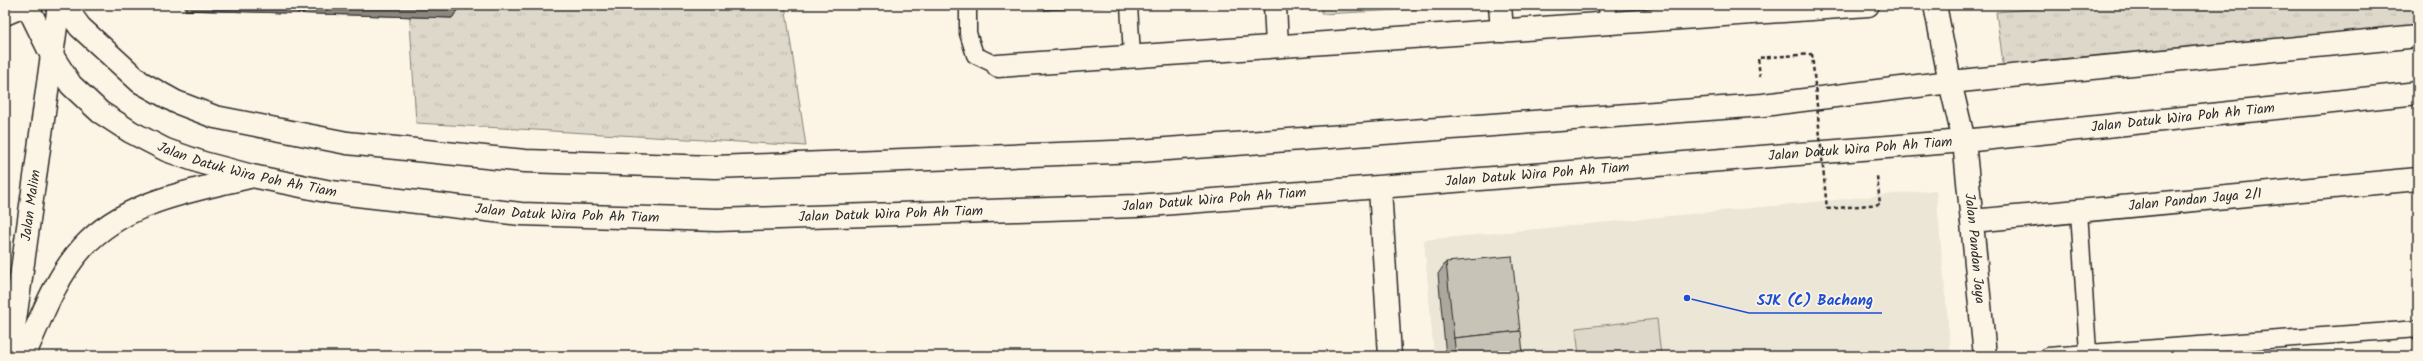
<svg xmlns="http://www.w3.org/2000/svg" width="2423" height="361" viewBox="0 0 2423 361" font-family="Kalam,sans-serif">
	<style>
		.built { fill: #ece6d7 }
		.grass { fill: url(#grass-tufts); stroke: #84827a }
		.garden { fill: #ded8ca; stroke: #84827a }
		.lines { fill: none; stroke-linecap: round; stroke-linejoin: round }
		.lane-casing { stroke: #2b2b2b; stroke-width: 19 }
		.street-casing { stroke: #2b2b2b; stroke-width: 25 }
		.secondary-casing { stroke: #2b2b2b; stroke-width: 25 }
		.highway-casing { stroke: #2b2b2b; stroke-width: 25 }
		.path { stroke: #2b2b2b; stroke-width: 2.5; stroke-dasharray: 4 3; stroke-linecap: butt }
		.lane { stroke: #fcf5e5; stroke-width: 16 }
		.street { stroke: #fcf5e5; stroke-width: 22 }
		.secondary { stroke: #fcf5e5; stroke-width: 22 }
		.highway { stroke: #fcf5e5; stroke-width: 22 }
		.path-bridge { stroke: #2b2b2b; stroke-width: 2.5; stroke-dasharray: 4 3; stroke-linecap: butt }
		.wall { fill: #aca89d; stroke: #2b2b2b }
		.shaded-wall { fill: #8c8880; stroke: #2b2b2b }
		.building { fill: #c8c3b7; stroke: #2b2b2b }
		.labels { text-anchor: middle; dominant-baseline: central; stroke-width: 3.5; stroke-linejoin: round; paint-order: stroke }
		.street-label { font-size: 14px; fill: #2b2b2b; stroke: #fcf5e5 }
		.leader { fill: none; stroke: #1d4ed8; stroke-width: 1.5 }
		.callout-dot { fill: #1d4ed8; stroke: #fcf5e5; stroke-width: 1.5 }
		.callout-label { font-size: 15px; text-anchor: middle; font-weight: bold; fill: #1d4ed8; stroke: #fcf5e5; stroke-width: 3.5; stroke-linejoin: round; paint-order: stroke }
	</style>
	<defs>
		<pattern id="grass-tufts" width="24" height="20" patternUnits="userSpaceOnUse"><rect width="24" height="20" fill="#ded8ca"/><path d="M3 7l-1-3M5 7V3M7 7l1-3M15 17l-1-3M17 17v-4M19 17l1-3" fill="none" stroke="#bfbaae"/></pattern>
	</defs>
	<rect width="100%" height="100%" fill="#fcf5e5"/>
	<filter id="ink" filterUnits="userSpaceOnUse"><feTurbulence type="fractalNoise" baseFrequency=".025" numOctaves="2"/><feDisplacementMap in="SourceGraphic" scale="8" xChannelSelector="R" yChannelSelector="G"/><feConvolveMatrix kernelMatrix="1 2 1 2 8 2 1 2 1" color-interpolation-filters="sRGB"/></filter>
	<g filter="url(#ink)">
		<polygon class="built" points="1936,190 1951,356 1434,356 1424,240"/>
		<g class="grass">
			<polygon points="409,5 785,5 806,146 416,123"/>
			<polygon points="1322,5 1495,5 1322,14"/>
			<polygon points="2083,5 2418,5 2418,36 2005,77 1996,12"/>
		</g>
		<polygon class="garden" points="1657,319 1661,356 1579,356 1576,328"/>
		<g class="lines">
			<g class="lane-casing">
				<g id="lane">
					<polyline points="968,5 968,33 975,55 998,66"/>
					<polyline points="1129,5 1132,56"/>
					<polyline points="1607,5 1608,23"/>
					<polyline points="2079,211 2088,352"/>
					<polyline points="2048,356 2418,329"/>
				</g>
			</g>
			<g class="street-casing">
				<g id="street">
					<polyline points="1275,5 1277,46"/>
					<polyline points="1500,5 1502,31"/>
					<path id="s1" d="M1935,5L1950,82L1964,141L1985,356"/>
					<polyline points="998,66 1868,5"/>
					<polyline points="1380,188 1390,356"/>
					<path id="s2" d="M1972,221L2418,179"/>
				</g>
			</g>
			<g class="secondary-casing">
				<g id="secondary">
					<path id="s3" d="M27,5L51,54L71,85L100,112L131,132L166,150L203,163L252,176L331,192L521,214L717,220L1136,206L1964,141L2418,93"/>
					<polyline points="64,5 80,27 140,82 176,102 215,117 347,143 525,161 715,167 1140,151 1763,105 1950,82 2418,36"/>
					<path id="s4" d="M10,356L59,5"/>
					<path d="M24,356C40,320 56,276 83,247C125,201 192,191 249,177"/>
				</g>
			</g>
			<g class="highway-casing">
				<polyline id="highway" points="5,14 26,5"/>
			</g>
			<g class="path">
				<polyline points="1760,77 1758,58 1812,54"/>
				<polyline points="1827,209 1880,204 1877,176"/>
			</g>
			<use href="#lane" class="lane"/>
			<use href="#street" class="street"/>
			<use href="#secondary" class="secondary"/>
			<use href="#highway" class="highway"/>
			<polyline class="path-bridge" points="1812,54 1827,209"/>
		</g>
		<g class="wall">
			<polygon points="185,5 461,5 452,18 185,10"/>
			<polygon points="1044,5 1116,5 1115,6 1044,10"/>
			<polygon points="1446,262 1520,331 1523,356 1446,356 1438,274"/>
		</g>
		<g class="shaded-wall">
			<polygon points="189,5 461,5 452,18 185,10"/>
			<polygon points="1048,5 1116,5 1115,6 1044,10"/>
		</g>
		<g class="building">
			<polygon points="1512,256 1520,331 1454,338 1454,339 1446,262"/>
			<polygon points="1521,331 1523,356 1456,356 1454,338"/>
		</g>
	</g>
	<g class="labels">
		<g class="street-label">
			<text stroke="none"><textPath href="#s3" startOffset="2235">Jalan Datuk Wira Poh Ah Tiam</textPath></text>
			<text stroke="none"><textPath href="#s3" startOffset="1911">Jalan Datuk Wira Poh Ah Tiam</textPath></text>
			<text stroke="none"><textPath href="#s3" startOffset="291">Jalan Datuk Wira Poh Ah Tiam</textPath></text>
			<text stroke="none"><textPath href="#s3" startOffset="1587">Jalan Datuk Wira Poh Ah Tiam</textPath></text>
			<text stroke="none"><textPath href="#s3" startOffset="1263">Jalan Datuk Wira Poh Ah Tiam</textPath></text>
			<text stroke="none"><textPath href="#s2" startOffset="224">Jalan Pandan Jaya 2/1</textPath></text>
			<text stroke="none"><textPath href="#s4" startOffset="152">Jalan Malim</textPath></text>
			<text stroke="none"><textPath href="#s3" startOffset="615">Jalan Datuk Wira Poh Ah Tiam</textPath></text>
			<text stroke="none"><textPath href="#s3" startOffset="939">Jalan Datuk Wira Poh Ah Tiam</textPath></text>
			<text stroke="none"><textPath href="#s1" startOffset="247">Jalan Pandan Jaya</textPath></text>
		</g>
	</g>
	<path class="leader" d="M1687 298L1749 313H1882"/>
	<circle class="callout-dot" cx="1687" cy="298" r="4"/>
	<g class="callout-label">
		<text x="1815" y="305">SJK (C) Bachang</text>
	</g>
	<rect width="2423" height="361" fill="none" stroke="#fcf5e5" stroke-width="20"/>
	<rect x="10" y="10" width="2403" height="341" fill="none" stroke="#2b2b2b" stroke-width="1.5" filter="url(#ink)"/>
</svg>
